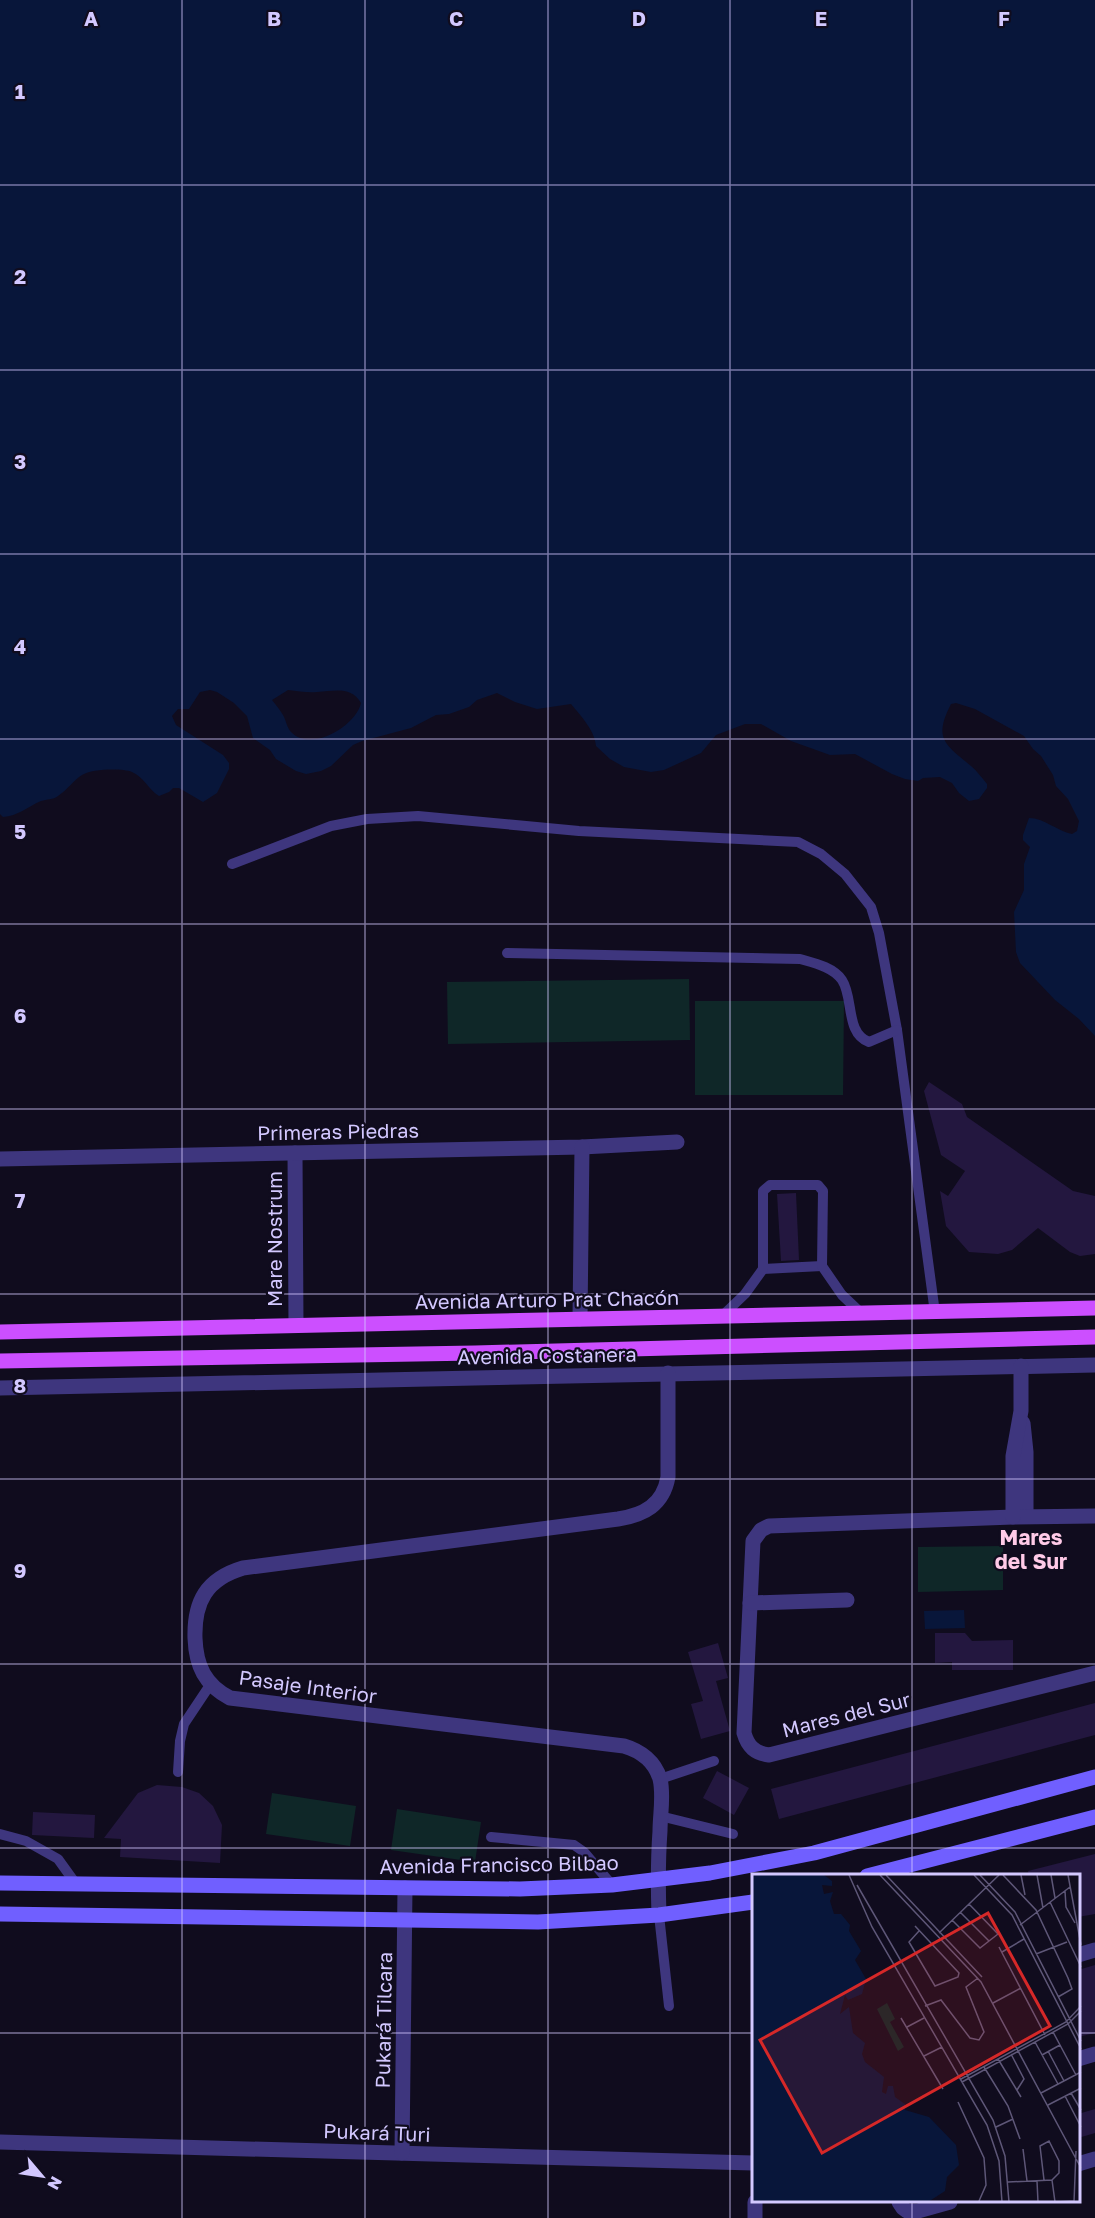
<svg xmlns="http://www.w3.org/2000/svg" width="1095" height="2218" viewBox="0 0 1095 2218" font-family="'Golos Text',sans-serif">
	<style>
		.green { fill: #0f2728 }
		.water { fill: #08163a; fill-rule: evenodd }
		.building { fill: #23173f }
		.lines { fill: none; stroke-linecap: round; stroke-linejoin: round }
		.lane { stroke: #3e367e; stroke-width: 10 }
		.street { stroke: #3e367e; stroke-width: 15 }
		.secondary { stroke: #705fff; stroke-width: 15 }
		.primary { stroke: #cc4fff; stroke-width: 15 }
		.grid { fill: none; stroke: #d3c8ff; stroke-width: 1.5; stroke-opacity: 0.55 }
		.labels { text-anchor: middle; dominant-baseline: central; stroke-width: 4.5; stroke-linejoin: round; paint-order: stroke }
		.street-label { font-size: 20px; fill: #d3c8ff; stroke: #100c1e }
		.neighbourhood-label { font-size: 21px; font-weight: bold; fill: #ffcae7; stroke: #100c1e }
		.inset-road { fill: none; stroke: #5e5778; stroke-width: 1.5 }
		.view { fill: #d62828; fill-opacity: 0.15; stroke: #d62828; stroke-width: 3 }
		.inset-edge { fill: none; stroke: #d3c8ff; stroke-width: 3 }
		.grid-label { font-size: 20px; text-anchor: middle; font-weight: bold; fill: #d3c8ff; stroke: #100c1e; stroke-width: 4.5; stroke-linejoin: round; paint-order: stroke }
	</style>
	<rect width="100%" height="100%" fill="#100c1e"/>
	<g class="green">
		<polygon points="689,979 690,1040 448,1044 447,982"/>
		<polygon points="695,1001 844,1001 843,1095 695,1095"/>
		<polygon points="1003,1546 1003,1590 918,1592 918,1547"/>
		<polygon points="272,1793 356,1806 350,1846 266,1834"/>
		<polygon points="397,1809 481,1822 475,1862 391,1850"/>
	</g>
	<g class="water">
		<path d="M0,0H1095V1036L1079,1019L1055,1000L1020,963L1016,952L1014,912L1024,890V864L1030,847L1023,840V835L1029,818C1044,818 1057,831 1072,834L1077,831L1079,821L1068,799L1056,786L1053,775L1041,756L1033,749L1024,736L975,709L956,703L951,704C933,739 945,744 971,766C977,771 982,778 987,784V788L979,799L969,801L959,793L952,783L940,777L923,778L918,781L905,779L892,774L855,754L830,755L791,741L761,724H745L716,735L701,753L664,770L651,772L624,767L610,759L596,746C595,731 581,716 571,704L537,709L515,702L497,693L477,700L469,707L449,714L436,715L411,728L362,741L353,745L331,766L321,771L306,774L296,771L276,759L270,750L253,738L247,716L234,703L217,692L210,690L200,692L189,709H178L172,716L176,725L223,755L229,763V769L217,793L203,802L179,788H173L169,792L159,796C148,789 144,777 132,772C121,768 92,769 82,775C74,780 67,790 58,796C53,800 47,799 41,801C27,807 18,816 3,817L0,814ZM288,690C298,691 308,693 317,692C335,691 351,686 361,703C356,726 311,753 291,732C287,728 286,720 283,715C280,710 276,705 272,700Z"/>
		<polygon points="964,1610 965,1628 925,1629 924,1611"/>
	</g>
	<g class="building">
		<polygon points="929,1082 962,1104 967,1117 1073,1191 1095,1196 1095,1254 1080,1256 1070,1252 1038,1228 1012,1250 998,1254 969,1252 946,1226 940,1191 948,1196 965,1171 941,1155 924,1091"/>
		<polygon points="796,1193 799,1260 781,1261 777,1194"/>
		<polygon points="935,1633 965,1633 972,1641 1013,1640 1013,1670 952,1670 952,1662 935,1663"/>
		<polygon points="718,1643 728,1678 716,1681 730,1731 701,1739 691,1704 703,1701 688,1652"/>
		<polygon points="1095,1703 1095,1735 779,1819 771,1789"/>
		<polygon points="717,1771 749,1788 734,1815 703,1798"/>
		<polygon points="157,1785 182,1787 199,1793 213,1806 222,1825 220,1863 120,1857 121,1839 104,1838 138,1793"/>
		<polygon points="33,1812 95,1815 94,1838 32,1835"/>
		<polygon points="1095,1854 1095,1914 1078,1917 1078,1876 1029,1876 1028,1871"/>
		<polygon points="1095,1965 1095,2033 1078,2037 1078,1970"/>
		<polygon points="1095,2109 1095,2133 1078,2138 1078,2114"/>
	</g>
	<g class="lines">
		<g class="lane">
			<polyline points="232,864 331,826 367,819 418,816 579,831 798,842 821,854 845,874 871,907 879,933 897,1030 935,1313"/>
			<path d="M507,953L800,959C814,963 833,967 842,980C854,998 845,1033 869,1042L897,1030"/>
			<polyline points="763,1269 822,1266"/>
			<polyline points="721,1317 745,1294 763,1269 763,1191 770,1185 818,1185 823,1191 822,1266 842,1295 860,1312"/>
			<polyline points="178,1772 180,1741 184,1724 210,1685"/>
			<polyline points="660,1779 714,1761"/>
			<polyline points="660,1816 733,1834"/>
			<polyline points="0,1834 26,1841 58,1859 76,1884"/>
			<polyline points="491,1837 574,1845 584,1852 612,1885"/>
			<polyline points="659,1915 669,2006"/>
		</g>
		<g class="street">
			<polyline points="295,1153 296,1325"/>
			<polyline points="0,1159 582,1147 677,1142"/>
			<polyline points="580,1319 582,1147"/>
			<polyline points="0,1388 1095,1365"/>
			<polyline points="1023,1423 1026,1452 1026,1516"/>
			<path d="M1095,1516L1013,1517L769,1526L761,1530L753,1541L744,1733C748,1747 755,1753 769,1755L1095,1673"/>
			<polyline points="1013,1517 1013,1456 1021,1411 1021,1366"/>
			<polyline points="750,1603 847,1600"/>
			<path d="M659,1915C658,1887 658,1859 660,1831C660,1815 664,1795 660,1779C655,1762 641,1751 624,1746L230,1698C205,1685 196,1666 195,1638C194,1602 206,1579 243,1568L618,1519C644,1515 663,1505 668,1477V1373"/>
			<polyline points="1078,1955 1095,1950"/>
			<polyline points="1078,2059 1095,2054"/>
			<polyline points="0,2142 753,2163"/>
			<polyline points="402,2153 405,1888"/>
			<polyline points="1078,2164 1095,2159"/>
			<polyline points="899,2202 903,2208 907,2211 918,2211 950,2202"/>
			<polyline points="755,2218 755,2202"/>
		</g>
		<g class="secondary">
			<polyline points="867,1876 1095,1817"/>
			<polyline points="0,1883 520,1889 612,1885 710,1873 814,1853 1095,1777"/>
			<polyline points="0,1914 538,1922 659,1915 753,1902"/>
		</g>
		<g class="primary">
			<polyline points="0,1332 1095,1308"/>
			<polyline points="0,1361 475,1353 1095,1337"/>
		</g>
	</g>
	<path class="grid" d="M182,0V2218M365,0V2218M548,0V2218M730,0V2218M912,0V1876M0,185H1095M0,370H1095M0,554H1095M0,739H1095M0,924H1095M0,1109H1095M0,1294H1095M0,1479H1095M0,1664H1095M0,1848H1095M0,2033H753M1078,2033H1095M912,2202V2218"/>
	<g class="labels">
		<g class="street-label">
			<text transform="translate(338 1131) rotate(-1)">Primeras Piedras</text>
			<text transform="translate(274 1239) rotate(-90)">Mare Nostrum</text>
			<text transform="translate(547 1299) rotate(-1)">Avenida Arturo Prat Chacón</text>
			<text transform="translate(547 1355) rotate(-1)">Avenida Costanera</text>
			<text transform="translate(308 1686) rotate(8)">Pasaje Interior</text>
			<text transform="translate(846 1714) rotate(-14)">Mares del Sur</text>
			<text transform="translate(499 1864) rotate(-1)">Avenida Francisco Bilbao</text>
			<text transform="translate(383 2020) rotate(-89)">Pukará Tilcara</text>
			<text transform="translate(377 2132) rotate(2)">Pukará Turi</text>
		</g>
		<g class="neighbourhood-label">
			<text x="1031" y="1537">Mares<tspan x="1031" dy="24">del Sur</tspan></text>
		</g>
	</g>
	<g transform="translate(752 1874)">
		<rect width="328" height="328" fill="#100c1e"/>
		<path d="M135,129L143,145L138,148L152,173L146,177L125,135Z" fill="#0f2728"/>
		<path d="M0,1H72L80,7V12L70,11L72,20L81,18L78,27L82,40H89L98,51L97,57L109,77L103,86L114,105L110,120L96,126L93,121L88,140L97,133L101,159L113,169L110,180L113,188L132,203L130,218L134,220L136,212H141L143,223L153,230V236L177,243L204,271L207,291L195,303L193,317L176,328H0Z" fill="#08163a"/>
		<path class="inset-road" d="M97,1L120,53L235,251L247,287L250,328M128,1L229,108L329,294M134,1L230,103M222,1L260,41L329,175M228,1L263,38L329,167M251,1L284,36L316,104L320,115L306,123M269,1L273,21M285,1L291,34M299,1L303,24M316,1L329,71M105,11L241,246L253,282L257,328M313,17L314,33L323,49M298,28L329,93M208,38L237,67M200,46L228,74L246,60L217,30M268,51L318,13M163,52L207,99L206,103L183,112L157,68L167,57M187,59L247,1M247,73L293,161M250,78L272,65M284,80L315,68M241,129L269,114M173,132L189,126L218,164L227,166L232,158L214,113L226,104M149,144L191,215M155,153L172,144M301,158L324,201M283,168L306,210M296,177L312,207M259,180L272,205L265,216M290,181L308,171M172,182L190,173M246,185L269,223M232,193L256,232L268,265M209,205L314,148L329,132M210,208L316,150L329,137M289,219L329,198M319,219L329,236M313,222L329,253M206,228L232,284L234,311L227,327M296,231L329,214M244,253L261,245M271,275L275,307M292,306L288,272L297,267L307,287V299L300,306M300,306L303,328M285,307L286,328M256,308L300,306M304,328L322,327M322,328L324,277"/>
		<path class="view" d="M236,39L298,152L70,279L8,166Z"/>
		<rect width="328" height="328" class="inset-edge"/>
	</g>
	<g class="grid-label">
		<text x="91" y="26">A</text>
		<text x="274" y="26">B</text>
		<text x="456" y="26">C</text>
		<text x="639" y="26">D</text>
		<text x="821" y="26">E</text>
		<text x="1004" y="26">F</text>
		<text x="20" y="99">1</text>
		<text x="20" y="284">2</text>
		<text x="20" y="469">3</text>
		<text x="20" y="654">4</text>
		<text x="20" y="839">5</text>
		<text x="20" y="1023">6</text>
		<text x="20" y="1208">7</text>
		<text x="20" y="1393">8</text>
		<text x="20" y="1578">9</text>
	</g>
	<g transform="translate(42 2176) rotate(119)" stroke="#100c1e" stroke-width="4.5" paint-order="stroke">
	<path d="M0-4.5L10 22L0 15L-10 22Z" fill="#d3c8ff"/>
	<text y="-9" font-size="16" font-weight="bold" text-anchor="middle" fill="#d3c8ff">N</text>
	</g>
</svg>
